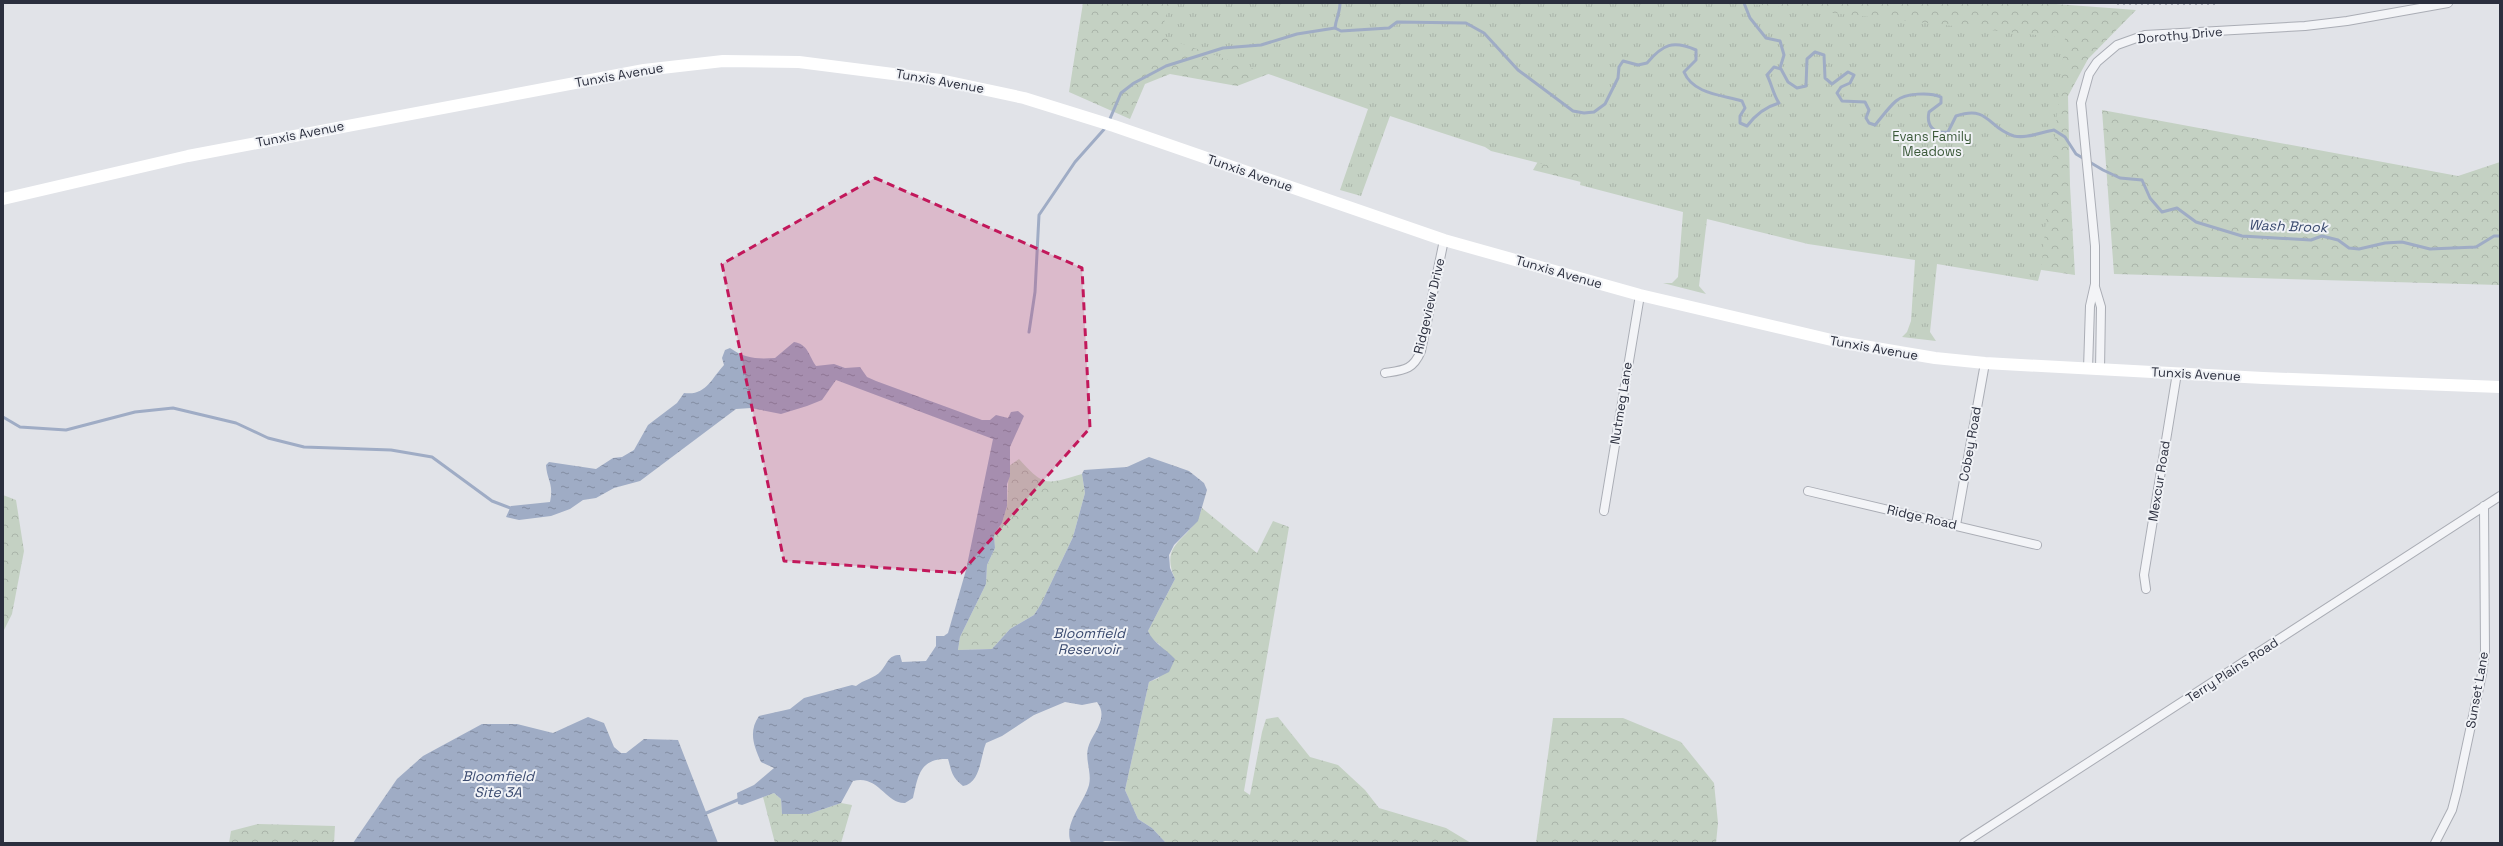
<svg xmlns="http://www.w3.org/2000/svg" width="2503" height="846" viewBox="0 0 2503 846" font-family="'Space Grotesk',sans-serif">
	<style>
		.forest { fill: url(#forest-crowns) }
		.park { fill: url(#park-tufts) }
		.water { fill: url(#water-ripples) }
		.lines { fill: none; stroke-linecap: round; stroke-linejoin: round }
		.stream { stroke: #9facc5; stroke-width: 3 }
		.minor-casing { stroke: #aaadb5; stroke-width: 10 }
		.minor { stroke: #f3f4f7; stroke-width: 8 }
		.secondary { stroke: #fff; stroke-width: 12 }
		.rail { stroke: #7c8090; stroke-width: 3; stroke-dasharray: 2 4; stroke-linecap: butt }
		.marked { fill: #c2185b; fill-opacity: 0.2; stroke: #c2185b; stroke-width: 3; stroke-dasharray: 8 5; stroke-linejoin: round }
		.labels { text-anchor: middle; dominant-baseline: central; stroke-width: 4; stroke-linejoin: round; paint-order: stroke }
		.street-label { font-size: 13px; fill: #2b2f3e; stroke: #f0f2f6 }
		.park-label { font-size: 13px; fill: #3b5939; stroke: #f0f2f6 }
		.water-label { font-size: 14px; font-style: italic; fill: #39496e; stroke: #f0f2f6 }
	</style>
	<defs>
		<pattern id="forest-crowns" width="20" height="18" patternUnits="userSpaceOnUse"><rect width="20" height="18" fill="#c4d1c3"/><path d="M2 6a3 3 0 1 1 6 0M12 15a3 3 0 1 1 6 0" fill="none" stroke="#a9b4a9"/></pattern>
		<pattern id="park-tufts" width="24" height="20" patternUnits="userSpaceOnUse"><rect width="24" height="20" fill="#c4d1c3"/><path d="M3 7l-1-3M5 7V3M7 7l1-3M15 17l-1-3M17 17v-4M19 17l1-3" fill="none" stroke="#a9b4a9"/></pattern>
		<pattern id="water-ripples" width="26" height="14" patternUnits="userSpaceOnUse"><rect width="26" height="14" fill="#9facc5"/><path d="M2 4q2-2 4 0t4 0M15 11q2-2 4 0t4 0" fill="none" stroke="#828ca1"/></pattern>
	</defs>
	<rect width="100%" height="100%" fill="#e1e3e8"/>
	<g class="forest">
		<polygon points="1083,3 2043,3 2136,10 2088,59 2068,96 2070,185 2075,275 1769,229 1533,170 1547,146 1271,73 1237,86 1170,74 1145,84 1130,119 1069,92"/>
		<polygon points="2102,110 2458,176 2500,162 2500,285 2114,274"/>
		<path d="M1019,459C1045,488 1047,484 1082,474L1085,493L1073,537L1041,604L1034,615L1010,629L992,649L958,650L960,637L986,584L987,565L995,548L994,534L1002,523L1007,506L1009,466Z"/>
		<polygon points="3,495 16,500 24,551 12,614 3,632"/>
		<path d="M1202,508L1257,553L1273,521L1289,527L1244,791L1250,795L1262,732L1266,719L1278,717L1310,757L1338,765L1365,790L1379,808L1446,828L1471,843H1166L1152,828L1138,819L1125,790L1149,682L1159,678L1160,645L1151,638L1148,631L1175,579C1158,540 1192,542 1202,508Z"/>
		<polygon points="1553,718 1623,718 1681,742 1714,783 1718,823 1716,843 1536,843"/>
		<polygon points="774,793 781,799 782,814 809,814 841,803 852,805 841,843 775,843 763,797"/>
		<polygon points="258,824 335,826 334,843 229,843 231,831"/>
	</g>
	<polygon class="park" points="1170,3 1742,3 2065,38 2041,270 2038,281 1937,264 1930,332 1936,341 1902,337 1907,332 1911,321 1915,260 1808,244 1707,219 1699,286 1706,294 1663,283 1672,283 1678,277 1683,212 1580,185 1582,174 1491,151 1485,147 1390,116 1361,196 1340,190 1368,109 1160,36"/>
	<g class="water">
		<path d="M794,342C808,344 809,356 816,366L834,364L845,368L860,367L867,377L876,381L982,420H990L996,415L1008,418L1011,412L1018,411L1024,416L1010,447V476L1007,484V506L1002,523L994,534L995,548L987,565L986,584L960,637L958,650L992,649L1010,629L1034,615L1041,604L1073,537L1085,493L1082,474L1084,470L1127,467L1149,457L1189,471L1204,483L1207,490L1198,521L1174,545L1169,555L1170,568L1175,579L1148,631C1153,643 1166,649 1175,659L1169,672L1149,682L1125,790L1138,819L1152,828L1166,843L1105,841L1100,843H1071C1063,824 1084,803 1089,785C1092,773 1085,760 1088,748C1091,734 1110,719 1097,702L1082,705L1065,702L1034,715L1002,736L986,743C980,757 981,783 963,786C951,776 952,772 948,759C919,758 918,777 913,798L905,803C886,804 878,774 853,781L841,803L809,814H782L781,799L774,793L742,805L738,804L737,793L754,785L774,768L761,762C754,746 748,732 759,716L790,709L804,698L852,685L856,686C863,680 875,678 881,671C888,663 888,655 900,655L902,662L926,661L936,646V636H944L948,633L966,570L993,439L836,380L822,400L807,406L781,414L751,408L736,409L640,481L614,488L596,498L583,500L570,509L551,516L519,520L506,517L511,506L550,502C554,483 547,481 546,465L549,462L596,469L613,458L622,457L634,450L648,425L677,403L684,393C706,396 711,379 724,365L722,358L725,350L730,348C745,359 758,359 775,358Z"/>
		<polygon points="588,717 604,723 614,747 621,753 626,753 644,739 678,740 718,843 353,843 397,779 423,756 482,724 517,724 553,733"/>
	</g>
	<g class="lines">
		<g class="stream">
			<path d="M1340,3C1340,13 1336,18 1335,28L1341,31L1389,28L1397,22L1466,23L1484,33L1518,70L1573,111L1584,113L1594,112L1605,104L1618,78L1619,67L1623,61L1638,65L1647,63C1663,44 1673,40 1696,50V60L1684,72C1693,94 1722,95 1742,101L1745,108L1740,116V123L1747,126C1756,114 1765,107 1779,103C1773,94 1772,85 1767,75L1774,67L1781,69L1788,82L1797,88L1806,86L1807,59L1815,52L1824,55L1825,78L1832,84L1848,72L1854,75L1850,83L1841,87L1837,93L1842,101L1865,102L1869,110L1866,118L1869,123L1875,125C1882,117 1888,108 1896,101C1905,93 1930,92 1941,97V103L1929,112C1926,126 1934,134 1948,132L1956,116C1990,105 1987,128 2014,136C2026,139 2042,132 2054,130L2065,137L2076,154L2103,170L2120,178L2142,180L2150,198L2162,212L2177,208L2196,222L2242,236L2311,240L2322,236L2338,240L2349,248L2359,249L2385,243L2402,242L2430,249L2476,247L2494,236H2500"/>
			<polyline points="1744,3 1750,18 1766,38 1780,41 1784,55 1780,68"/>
			<polyline points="1109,121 1121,93 1134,83 1166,66 1223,48 1261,45 1297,34 1335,28"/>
			<polyline points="1029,332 1035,292 1039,215 1075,162 1107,126"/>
			<polyline points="3,417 20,427 66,430 135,412 173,408 236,423 268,438 304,447 391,450 432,457 492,501 513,509"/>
			<polyline points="704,814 740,799"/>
		</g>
		<g class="minor-casing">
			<g id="minor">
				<polyline points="2095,287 2101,307 2100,370"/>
				<polyline points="2088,369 2090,306 2095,284 2095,246 2081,103 2089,74 2097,62 2117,45 2145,35 2305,26 2347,21 2448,3"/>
				<path d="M1385,373C1404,370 1413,370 1421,351L1444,240"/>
				<polyline points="1808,491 2037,545"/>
				<polyline points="1604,511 1640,295"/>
				<polyline points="1956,525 1985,363"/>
				<polyline points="2146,589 2144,575 2177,373"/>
				<polyline points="1964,843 2500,496"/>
				<polyline points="2435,843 2452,810 2457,791 2482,674 2485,651 2484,506"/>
			</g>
		</g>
		<use href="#minor" class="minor"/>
		<polyline class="secondary" points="3,199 188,156 644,70 723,61 799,62 940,80 1024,98 1114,126 1444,240 1640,295 1840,342 1935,358 1985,363 2263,378 2500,387"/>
		<polyline class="rail" points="2117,3 2215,3"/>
	</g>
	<path class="marked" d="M875,178L1082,268L1090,428L961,573L784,561L722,264Z"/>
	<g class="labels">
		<g class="street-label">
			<text transform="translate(2180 35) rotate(-5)">Dorothy Drive</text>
			<text transform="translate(619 75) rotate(-10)">Tunxis Avenue</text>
			<text transform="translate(940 81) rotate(10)">Tunxis Avenue</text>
			<text transform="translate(300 134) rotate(-11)">Tunxis Avenue</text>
			<text transform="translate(1250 173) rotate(19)">Tunxis Avenue</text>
			<text transform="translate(1559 272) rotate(16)">Tunxis Avenue</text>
			<text transform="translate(1429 306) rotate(-77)">Ridgeview Drive</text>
			<text transform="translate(1874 348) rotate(10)">Tunxis Avenue</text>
			<text transform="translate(2196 374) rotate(3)">Tunxis Avenue</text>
			<text transform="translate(1621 403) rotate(-81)">Nutmeg Lane</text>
			<text transform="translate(1970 444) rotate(-80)">Cobey Road</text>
			<text transform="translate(2159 481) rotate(-81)">Mexcur Road</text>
			<text transform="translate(1922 517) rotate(13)">Ridge Road</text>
			<text transform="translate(2232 670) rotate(-33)">Terry Plains Road</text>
			<text transform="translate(2477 690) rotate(-80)">Sunset Lane</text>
		</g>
		<g class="park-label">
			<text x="1932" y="136">Evans Family<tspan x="1932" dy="15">Meadows</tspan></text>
		</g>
		<g class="water-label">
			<text transform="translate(2288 226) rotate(2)">Wash Brook</text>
			<text x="1089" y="633">Bloomfield<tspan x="1089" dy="16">Reservoir</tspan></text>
			<text x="498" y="776">Bloomfield<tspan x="498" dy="16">Site 3A</tspan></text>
		</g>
	</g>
	<rect width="2503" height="846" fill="none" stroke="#2b2f3e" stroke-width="8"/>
</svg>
